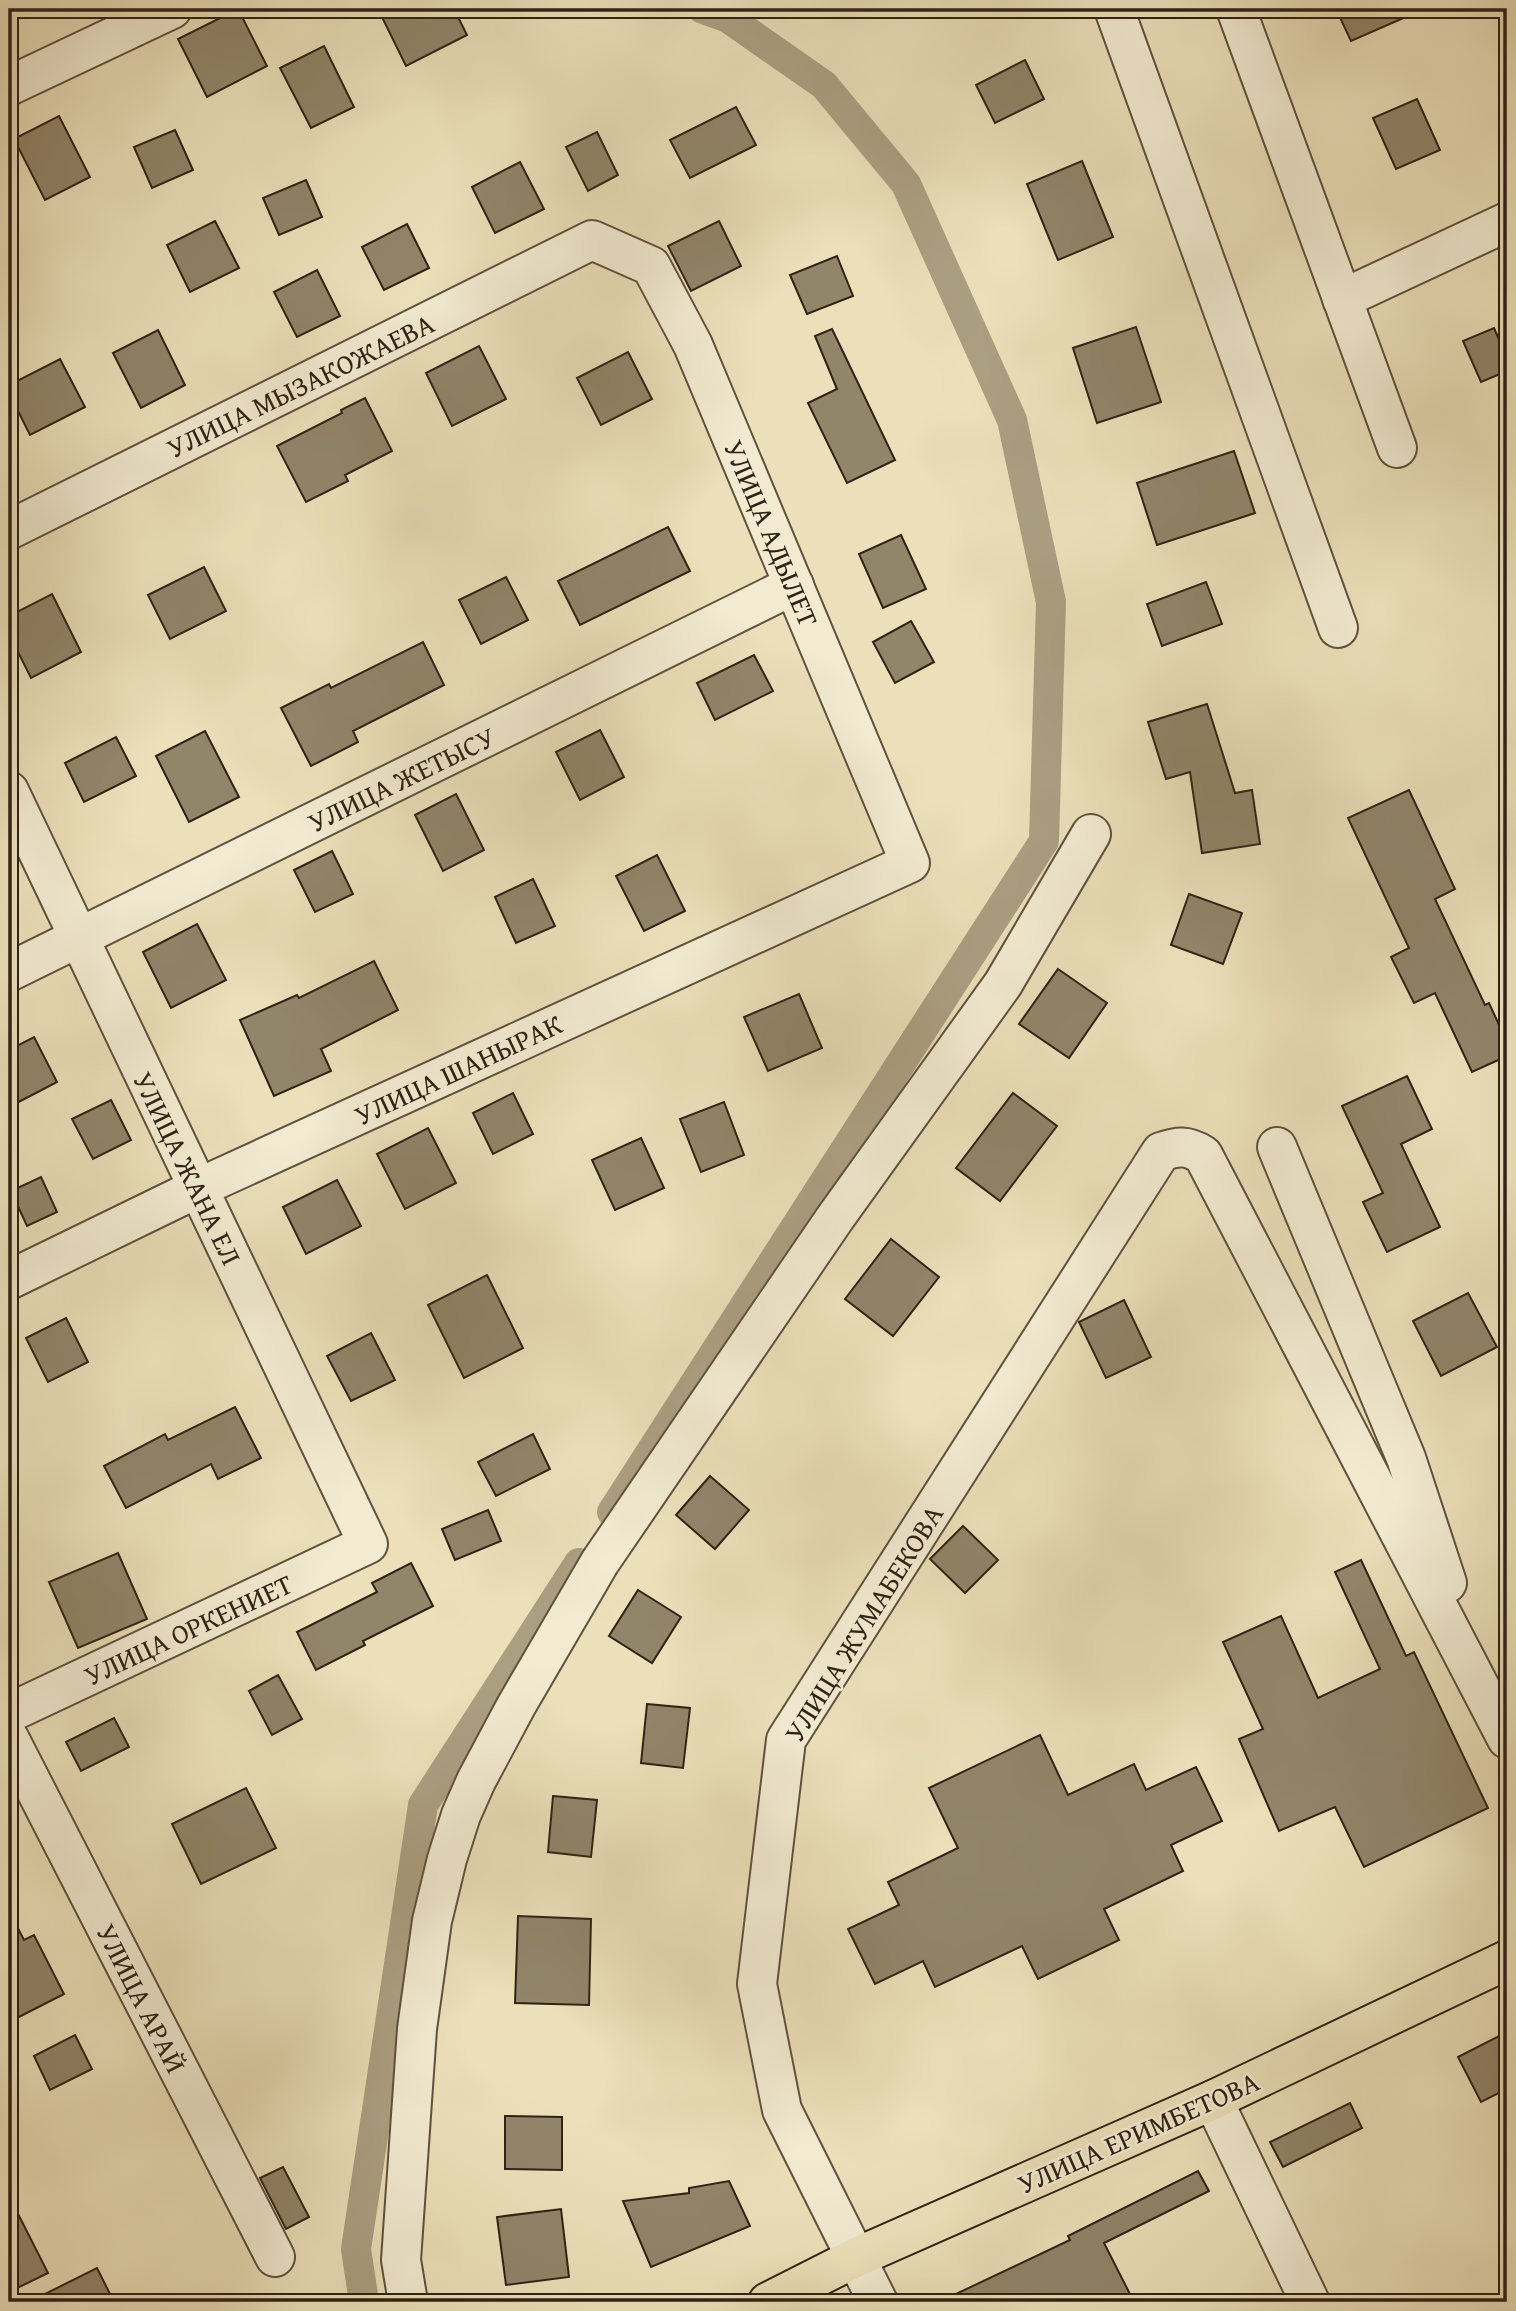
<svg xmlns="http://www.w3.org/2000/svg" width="1516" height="2311" viewBox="0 0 1516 2311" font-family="'Gentium Book Plus',serif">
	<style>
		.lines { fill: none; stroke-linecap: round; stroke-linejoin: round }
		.canal { stroke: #ab9f82; stroke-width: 30 }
		.building { fill: #91856a; stroke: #302214; stroke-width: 2 }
		.minor-casing { stroke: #5f523e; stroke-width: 42 }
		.major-casing { stroke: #302214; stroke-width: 42 }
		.minor { stroke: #f2ebd2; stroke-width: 38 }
		.major { stroke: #ebe0ba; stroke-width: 38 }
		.labels { text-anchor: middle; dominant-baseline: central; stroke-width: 5; stroke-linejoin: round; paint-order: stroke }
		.street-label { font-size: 28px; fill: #302214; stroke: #f2ebd2 }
	</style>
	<rect width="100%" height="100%" fill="#ebe0ba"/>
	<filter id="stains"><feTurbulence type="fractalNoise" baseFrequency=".00286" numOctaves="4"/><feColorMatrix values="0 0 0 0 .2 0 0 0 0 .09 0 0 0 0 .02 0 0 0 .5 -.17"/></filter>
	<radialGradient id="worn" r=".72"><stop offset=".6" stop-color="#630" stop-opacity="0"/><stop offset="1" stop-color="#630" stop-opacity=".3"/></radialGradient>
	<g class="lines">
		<g class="canal">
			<polyline points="612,1512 1044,841 1051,602 1012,420 906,184 824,85 728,18 703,9"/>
			<polyline points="364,2302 356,2249 423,1805 579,1563"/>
		</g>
	</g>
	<g class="building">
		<polygon points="238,9 267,66 207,97 178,39"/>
		<polygon points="378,9 454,9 467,35 406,66"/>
		<polygon points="1336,9 1424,9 1351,41"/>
		<polygon points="324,46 354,107 311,128 280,68"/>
		<polygon points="1025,60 1044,99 995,123 976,85"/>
		<polygon points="1417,99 1440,150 1396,169 1373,118"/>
		<polygon points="736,107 756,145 690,178 670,140"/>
		<polygon points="59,116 90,177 45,200 14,139"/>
		<polygon points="175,130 193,170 152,188 134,147"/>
		<polygon points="597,132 618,175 588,191 566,147"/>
		<polygon points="1082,161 1113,237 1058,260 1027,184"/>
		<polygon points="520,162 544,209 495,233 472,187"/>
		<polygon points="306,180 322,217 279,235 263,198"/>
		<polygon points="215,221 239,268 190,292 167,245"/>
		<polygon points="719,221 741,266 691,291 668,246"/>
		<polygon points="407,224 429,268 384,290 362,247"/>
		<polygon points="837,256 853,296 807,314 790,275"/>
		<polygon points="317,270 340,316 297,337 274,292"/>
		<polygon points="1136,327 1161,402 1097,423 1073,348"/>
		<polygon points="1494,328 1507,358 1507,371 1481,382 1463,341"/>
		<polygon points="832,329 895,460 847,483 808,403 837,389 815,336"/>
		<polygon points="158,330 185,385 141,408 113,353"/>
		<polygon points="479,346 506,399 452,426 426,373"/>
		<polygon points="628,352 652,399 601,425 577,378"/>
		<polygon points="60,359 85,407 30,435 9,393 9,385"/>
		<polygon points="365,398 392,451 345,475 348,481 306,502 277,446 342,413 341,410"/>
		<polygon points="1234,451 1255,513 1157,545 1137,483"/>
		<polygon points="668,527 690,571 580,625 558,581"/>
		<polygon points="901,535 926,589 883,608 859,554"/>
		<polygon points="204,567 226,611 170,639 148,595"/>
		<polygon points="506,577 528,620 481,644 459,600"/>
		<polygon points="1206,582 1222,624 1162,646 1147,604"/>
		<polygon points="52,594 81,652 31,678 9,634 9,616"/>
		<polygon points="911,621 934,662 895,683 873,642"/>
		<polygon points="423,642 444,685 353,731 358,742 311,766 281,708 329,684 331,688"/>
		<polygon points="754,655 773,691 715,720 697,683"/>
		<polygon points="1207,704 1235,793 1252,790 1260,844 1202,853 1190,772 1166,779 1148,722"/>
		<polygon points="600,730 624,777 580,800 556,752"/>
		<polygon points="205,731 239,797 189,822 156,756"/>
		<polygon points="116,737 136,776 84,802 65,763"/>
		<polygon points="1409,790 1455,889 1435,899 1485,1005 1489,1003 1507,1042 1507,1056 1472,1072 1435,993 1414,1003 1391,957 1409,948 1348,818"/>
		<polygon points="456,794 484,850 443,871 415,815"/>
		<polygon points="332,851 353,894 315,912 294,870"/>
		<polygon points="657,855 685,911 644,931 616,876"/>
		<polygon points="533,879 555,926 516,943 495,897"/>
		<polygon points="1189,894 1242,913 1223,964 1171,945"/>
		<polygon points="197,924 226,980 171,1008 143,952"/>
		<polygon points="374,961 398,1010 321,1049 331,1071 274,1096 240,1020 297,995 299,998"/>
		<polygon points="1058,969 1107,1003 1069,1058 1019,1024"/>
		<polygon points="799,994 822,1048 768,1071 744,1017"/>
		<polygon points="34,1037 57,1082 9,1107 9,1050"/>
		<polygon points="1407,1076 1432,1129 1401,1144 1440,1227 1387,1252 1363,1202 1383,1193 1342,1106"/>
		<polygon points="513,1093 533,1134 493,1154 473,1113"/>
		<polygon points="1013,1093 1057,1126 1000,1201 956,1168"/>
		<polygon points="111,1100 131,1140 93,1159 72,1119"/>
		<polygon points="724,1102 744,1155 701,1172 680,1119"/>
		<polygon points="428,1128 456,1183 405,1209 377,1154"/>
		<polygon points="641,1138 664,1188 615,1210 592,1160"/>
		<polygon points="41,1177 57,1212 27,1226 11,1191"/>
		<polygon points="337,1180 361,1226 306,1254 283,1207"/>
		<polygon points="891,1239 939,1277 893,1336 845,1299"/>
		<polygon points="487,1275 523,1348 464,1378 428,1305"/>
		<polygon points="1468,1293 1497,1347 1441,1376 1413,1321"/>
		<polygon points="1124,1300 1151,1357 1106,1378 1079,1322"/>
		<polygon points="66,1318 88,1362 48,1382 26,1338"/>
		<polygon points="371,1333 395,1380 351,1401 327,1356"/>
		<polygon points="235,1407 261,1458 218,1479 211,1464 126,1508 104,1466 165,1434 168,1440"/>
		<polygon points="533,1434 550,1469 496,1496 478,1462"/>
		<polygon points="710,1476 749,1510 715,1549 676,1515"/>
		<polygon points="488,1510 501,1541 455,1560 442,1529"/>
		<polygon points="963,1526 998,1560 965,1593 930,1559"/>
		<polygon points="118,1553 147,1619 78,1648 49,1582"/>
		<polygon points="1361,1560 1406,1656 1414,1652 1488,1808 1364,1867 1335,1807 1279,1831 1239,1739 1263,1729 1223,1642 1281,1616 1318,1698 1380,1669 1335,1572"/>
		<polygon points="411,1563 433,1606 363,1641 365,1645 316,1670 297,1632 377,1592 372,1583"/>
		<polygon points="638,1590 681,1617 652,1663 609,1636"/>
		<polygon points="278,1675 302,1719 272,1735 249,1691"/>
		<polygon points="647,1704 690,1708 683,1768 641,1763"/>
		<polygon points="114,1718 129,1747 81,1771 66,1742"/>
		<polygon points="1040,1735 1068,1795 1134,1764 1146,1790 1196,1767 1222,1821 1171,1845 1183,1871 1104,1909 1119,1940 1038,1979 1022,1946 935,1987 923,1961 875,1984 848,1929 899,1905 888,1882 958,1848 929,1788"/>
		<polygon points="246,1788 276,1848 201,1884 172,1824"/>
		<polygon points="553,1796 597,1800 591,1857 548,1852"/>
		<polygon points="9,1911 24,1940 34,1935 64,1994 9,2022"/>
		<polygon points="518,1916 591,1919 589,2005 515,2003"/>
		<polygon points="1507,2032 1507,2089 1481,2102 1458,2057"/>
		<polygon points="75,2035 92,2069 50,2090 34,2056"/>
		<polygon points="1350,2103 1362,2128 1283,2167 1270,2142"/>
		<polygon points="505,2116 562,2117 562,2170 505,2169"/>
		<polygon points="283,2167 309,2217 286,2229 260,2178"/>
		<polygon points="1198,2171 1209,2191 1104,2243 1134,2302 939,2302 1070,2240 1068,2236"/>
		<polygon points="729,2181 750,2226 651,2267 623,2201 689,2193 689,2188"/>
		<polygon points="9,2196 48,2273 9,2292"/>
		<polygon points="561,2209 569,2277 506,2285 497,2217"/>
		<polygon points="97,2268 114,2302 29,2302"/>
	</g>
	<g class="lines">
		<g class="minor-casing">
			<g id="minor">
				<polyline points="1114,9 1338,628"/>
				<polyline points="1236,9 1397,448"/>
				<polyline points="9,86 172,9"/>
				<polyline points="1342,299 1507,222"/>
				<polyline points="9,530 592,240 651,266 693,345 910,863 198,1188 9,1280"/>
				<polyline points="9,791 368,1544 9,1713"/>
				<polyline points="9,972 794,585"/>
				<polyline points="1277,1147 1406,1458 1447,1583"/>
				<polyline points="9,1738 275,2257"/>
				<polyline points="1213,2100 1310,2302"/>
				<polyline points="408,2302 401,2260 417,2029 432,1921 447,1859 461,1815 476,1781 516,1706 600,1562 835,1218 1003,984 1091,834"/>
				<path d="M878,2302L782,2110L757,1984L786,1740L1161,1152C1178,1146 1187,1145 1203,1155L1507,1739"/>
			</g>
		</g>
		<g class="major-casing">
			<polyline id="major" points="768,2302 857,2257 1213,2100 1507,1960"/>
		</g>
		<use href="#minor" class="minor"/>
		<use href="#major" class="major"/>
	</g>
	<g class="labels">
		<g class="street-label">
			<text transform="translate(300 385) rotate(-26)">УЛИЦА МЫЗАКОЖАЕВА</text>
			<text transform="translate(772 533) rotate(67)">УЛИЦА АДЫЛЕТ</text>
			<text transform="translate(401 779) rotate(-26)">УЛИЦА ЖЕТЫСУ</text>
			<text transform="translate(458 1069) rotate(-25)">УЛИЦА ШАНЫРАК</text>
			<text transform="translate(188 1168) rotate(64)">УЛИЦА ЖАНА ЕЛ</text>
			<text transform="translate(863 1623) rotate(-58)">УЛИЦА ЖУМАБЕКОВА</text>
			<text transform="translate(188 1629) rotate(-25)">УЛИЦА ОРКЕНИЕТ</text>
			<text transform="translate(142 1998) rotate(63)">УЛИЦА АРАЙ</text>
			<text transform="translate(1138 2132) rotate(-24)">УЛИЦА ЕРИМБЕТОВА</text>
		</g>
	</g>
	<rect width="1516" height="2311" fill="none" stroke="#ebe0ba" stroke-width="35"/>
	<rect x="10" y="10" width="1495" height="2290" fill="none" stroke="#302214" stroke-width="3.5"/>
	<rect x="18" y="18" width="1481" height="2276" fill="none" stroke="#302214" stroke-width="2"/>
	<rect width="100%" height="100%" filter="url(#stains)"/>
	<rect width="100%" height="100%" fill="url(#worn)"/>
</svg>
